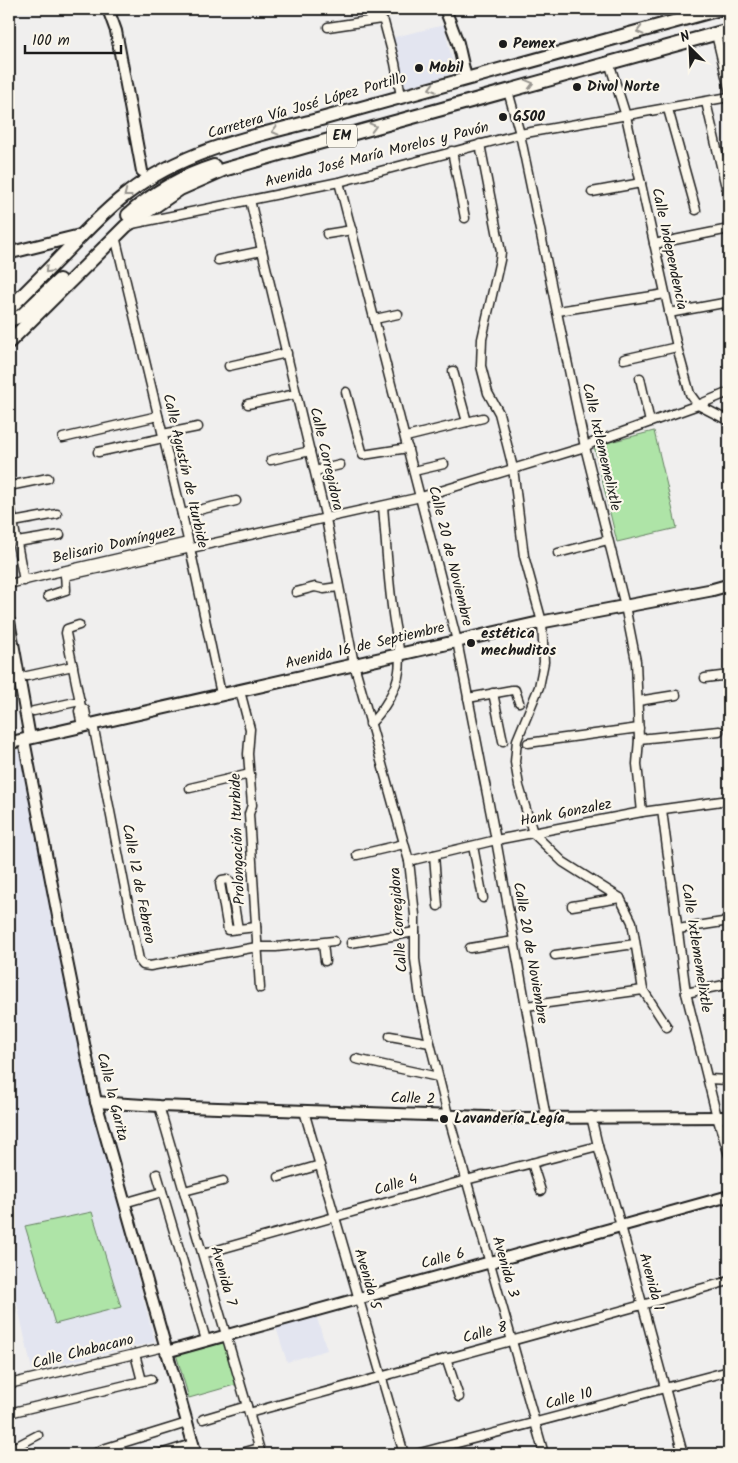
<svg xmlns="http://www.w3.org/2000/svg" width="738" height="1463" viewBox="0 0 738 1463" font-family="Kalam,sans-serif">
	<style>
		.built { fill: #e3e5f0 }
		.green { fill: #aee4a7; stroke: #658062 }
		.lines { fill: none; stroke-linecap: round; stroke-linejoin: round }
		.minor-casing { stroke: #1c1c1c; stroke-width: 11 }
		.tertiary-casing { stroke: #1c1c1c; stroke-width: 14 }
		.secondary-casing { stroke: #1c1c1c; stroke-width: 15 }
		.primary-casing { stroke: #1c1c1c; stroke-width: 16 }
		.minor { stroke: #fbf7ec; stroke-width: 8 }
		.tertiary { stroke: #fbf7ec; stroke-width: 10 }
		.secondary { stroke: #fbf7ec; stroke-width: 11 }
		.primary { stroke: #fbf7ec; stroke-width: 12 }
		.oneway { stroke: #97948e }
		.poi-dot { fill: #1c1c1c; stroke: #fbf7ec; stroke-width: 2 }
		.labels { text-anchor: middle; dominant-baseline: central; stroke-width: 4.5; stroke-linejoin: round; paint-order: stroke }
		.shield { fill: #fbf7ec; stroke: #5f5e5a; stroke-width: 1 }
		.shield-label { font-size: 14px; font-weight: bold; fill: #1c1c1c }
		.poi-label { font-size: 15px; font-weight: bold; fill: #1c1c1c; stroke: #fbf7ec; text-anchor: start }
		.street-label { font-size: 15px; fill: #1c1c1c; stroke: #fbf7ec }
	</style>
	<rect width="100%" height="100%" fill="#f0efee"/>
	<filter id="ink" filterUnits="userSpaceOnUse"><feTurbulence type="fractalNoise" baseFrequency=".02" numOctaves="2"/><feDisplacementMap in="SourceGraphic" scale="10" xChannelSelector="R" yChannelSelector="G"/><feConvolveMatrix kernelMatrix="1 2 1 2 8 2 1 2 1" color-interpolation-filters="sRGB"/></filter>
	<g filter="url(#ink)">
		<g class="built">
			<polygon points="444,25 455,73 404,88 391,38"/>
			<polygon points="20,749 91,1102 155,1342 32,1370 9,1267 9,752"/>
			<polygon points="316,1315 327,1350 287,1362 276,1327"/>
		</g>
		<g class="green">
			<polygon points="654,431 677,528 617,542 594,446"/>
			<polygon points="92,1212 121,1307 55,1324 25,1226"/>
			<polygon points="225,1340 238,1384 189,1398 176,1354"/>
		</g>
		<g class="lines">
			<g class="minor-casing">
				<g id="minor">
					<polyline points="109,11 119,9"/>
					<polyline points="328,27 381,19 384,22 395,63 401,96"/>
					<polyline points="716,34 729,89"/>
					<polyline points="609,62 626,116 677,347 690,394 698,405 729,421"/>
					<polyline points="508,91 520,134 585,447 625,606 636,661 639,739 637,764 642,812"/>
					<polyline points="706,102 729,200"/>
					<polyline points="668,109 696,210"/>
					<polyline points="480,144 501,252 500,260 482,339 481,366 488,393 499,413 513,468 524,556 542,622 544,662 539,687 517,740 515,762 519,786 533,833 563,862 620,898 632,922 643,990 667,1027"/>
					<polyline points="452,151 465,218"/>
					<polyline points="339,182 457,641 496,840 546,1118"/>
					<polyline points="592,192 641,183"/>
					<polyline points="250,200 326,519 354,664 409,861 415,915 415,959 420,998 430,1043 448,1115 544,1454"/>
					<polyline points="132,224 339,182 520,134 729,97"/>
					<polyline points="327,234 352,230"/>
					<polyline points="115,236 190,548 221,694"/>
					<polyline points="654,244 729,229"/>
					<polyline points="218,260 262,251"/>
					<polyline points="726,302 729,316"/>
					<polyline points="558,311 665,294"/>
					<polyline points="669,313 729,302"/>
					<polyline points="375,319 398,314"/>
					<polyline points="624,359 677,347"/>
					<polyline points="229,366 287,353"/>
					<polyline points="453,371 467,422"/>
					<polyline points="640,378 650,422"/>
					<polyline points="346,392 363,455 408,448"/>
					<polyline points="248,404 296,394"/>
					<polyline points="163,434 198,427"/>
					<polyline points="406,437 483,418"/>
					<polyline points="63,438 158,416"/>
					<polyline points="98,452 163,438"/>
					<polyline points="271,460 310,451"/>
					<polyline points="315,471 340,465"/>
					<polyline points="414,471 444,464"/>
					<polyline points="9,486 48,478"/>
					<polyline points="9,500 24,581"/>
					<polyline points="182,514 236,501"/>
					<polyline points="13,522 57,514"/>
					<polyline points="17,542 60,535"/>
					<polyline points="558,553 608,540"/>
					<polyline points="45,575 188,542"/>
					<polyline points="65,576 421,497 585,447 592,443 698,405 729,392"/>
					<polyline points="9,584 42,576"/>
					<polyline points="296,592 315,587 324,589 338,587"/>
					<polyline points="48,596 66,590 65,572"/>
					<polyline points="79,625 67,629 66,633 81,707 85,710 88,725"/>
					<polyline points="27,676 73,666"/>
					<polyline points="705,678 729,675"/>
					<polyline points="240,691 250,729 248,754 252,805 249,814 260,988"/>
					<polyline points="493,693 503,741"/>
					<polyline points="468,698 512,690 515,690 519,702"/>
					<polyline points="638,701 676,695"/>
					<polyline points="81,707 79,711 82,726"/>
					<polyline points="34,711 80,701"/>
					<polyline points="93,724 139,960 143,965 150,966 257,947 276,947 334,941"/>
					<path d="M370,724C383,711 397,689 399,671C402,652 395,632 393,614C388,578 386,542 383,506"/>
					<polyline points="9,730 9,734"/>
					<polyline points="639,739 719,731"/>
					<polyline points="528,743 639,728"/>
					<polyline points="190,788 250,774"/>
					<polyline points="662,810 686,993 717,1117 729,1155"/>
					<polyline points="473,846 483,898"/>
					<polyline points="357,855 404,844"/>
					<polyline points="434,855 438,906"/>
					<polyline points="409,861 496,840 642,812 729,800"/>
					<polyline points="572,906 620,898"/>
					<polyline points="238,929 230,881 228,879 222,880 220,883 228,930 230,930 256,927"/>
					<polyline points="678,929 729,921"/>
					<polyline points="323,943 325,961"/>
					<polyline points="351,943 415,932"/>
					<polyline points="470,948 514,941"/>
					<polyline points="555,955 635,944"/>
					<polyline points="686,993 729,984"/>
					<polyline points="526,1006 643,990"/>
					<polyline points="390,1036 430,1043"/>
					<polyline points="356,1059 438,1077"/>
					<polyline points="708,1079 729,1080"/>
					<polyline points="159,1106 261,1454"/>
					<polyline points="304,1111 404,1454"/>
					<polyline points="591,1116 598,1146 621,1226 683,1454"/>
					<polyline points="532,1163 541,1191"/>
					<polyline points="157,1174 206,1340"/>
					<polyline points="279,1177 320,1165"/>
					<polyline points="184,1191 223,1181"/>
					<polyline points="124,1203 162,1192"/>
					<polyline points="203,1254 466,1180 598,1146"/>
					<polyline points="9,1323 10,1307"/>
					<polyline points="135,1354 142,1381"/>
					<polyline points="446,1358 459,1397"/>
					<polyline points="9,1384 164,1347"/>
					<polyline points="9,1413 151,1379"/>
					<polyline points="249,1413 729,1281"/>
					<polyline points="203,1419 247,1406"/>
					<polyline points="9,1448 19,1445 38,1435"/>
					<polyline points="94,1454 103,1449 187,1423"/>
					<polyline points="160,1454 192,1444"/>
					<polyline points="238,1454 259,1448"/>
					<polyline points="416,1454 729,1371"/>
				</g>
			</g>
			<g class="tertiary-casing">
				<g id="tertiary">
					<polyline points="108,9 116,31 142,171"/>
					<polyline points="445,9 458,43 466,78"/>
					<polyline points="9,621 30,738"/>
					<polyline points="24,740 63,942 96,1102 196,1454"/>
					<polyline points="96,1102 159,1106 518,1118 729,1117"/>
					<polyline points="166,1352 729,1196"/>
				</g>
			</g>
			<g class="secondary-casing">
				<g id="secondary">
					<polyline points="9,253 82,235"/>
					<polyline points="9,743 542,622 711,590 729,585"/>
				</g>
			</g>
			<g class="primary-casing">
				<g id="primary">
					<path d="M128,215C153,193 182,176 214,166"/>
					<path d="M9,309C32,286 55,263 78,239C94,223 110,206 128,193C184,150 254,136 321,119L720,9"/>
					<polyline points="9,320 21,316 59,280"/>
					<polyline points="9,342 126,226 180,189 223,170 311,145 729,30"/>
				</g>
			</g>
			<use href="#minor" class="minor"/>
			<use href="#tertiary" class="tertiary"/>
			<use href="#secondary" class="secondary"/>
			<use href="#primary" class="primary"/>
		</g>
		<defs><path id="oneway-chevron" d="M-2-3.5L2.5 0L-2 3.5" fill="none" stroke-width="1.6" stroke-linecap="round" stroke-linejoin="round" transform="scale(1.25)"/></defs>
		<g class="oneway">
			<use href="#oneway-chevron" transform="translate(640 31) rotate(165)"/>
			<use href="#oneway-chevron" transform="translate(530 84) rotate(-15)"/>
			<use href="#oneway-chevron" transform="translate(432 88) rotate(164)"/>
			<use href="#oneway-chevron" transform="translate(373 127) rotate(-15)"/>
			<use href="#oneway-chevron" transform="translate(275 131) rotate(166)"/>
			<use href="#oneway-chevron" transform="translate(127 194) rotate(142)"/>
			<use href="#oneway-chevron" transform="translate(48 270) rotate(135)"/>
		</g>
	</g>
	<g class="poi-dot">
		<circle cx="503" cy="44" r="5"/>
		<circle cx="419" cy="68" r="5"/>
		<circle cx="577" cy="87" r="5"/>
		<circle cx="503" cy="117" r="5"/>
		<circle cx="471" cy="643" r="5"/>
		<circle cx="444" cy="1119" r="5"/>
	</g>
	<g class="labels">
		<rect class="shield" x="327" y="124.5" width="30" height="23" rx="4"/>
		<g class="shield-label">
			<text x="342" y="136">EM</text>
		</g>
		<g class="poi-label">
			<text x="513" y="44">Pemex</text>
			<text x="429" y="68">Mobil</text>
			<text x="587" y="87">Divol Norte</text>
			<text x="513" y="117">G500</text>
			<text x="481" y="634">estética<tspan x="481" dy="17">mechuditos</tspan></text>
			<text x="454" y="1119">Lavandería Legía</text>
		</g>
		<g class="street-label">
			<text transform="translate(307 106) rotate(-16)">Carretera Vía José López Portillo</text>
			<text transform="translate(377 155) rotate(-14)">Avenida José María Morelos y Pavón</text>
			<text transform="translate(669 249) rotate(78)">Calle Independencia</text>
			<text transform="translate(601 447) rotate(77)">Calle Ixtlememelixtle</text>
			<text transform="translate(326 459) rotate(77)">Calle Corregidora</text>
			<text transform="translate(185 471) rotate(77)">Calle Agustín de Iturbide</text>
			<text transform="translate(114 545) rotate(-13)">Belisario Domínguez</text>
			<text transform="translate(450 556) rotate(76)">Calle 20 de Noviembre</text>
			<text transform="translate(365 646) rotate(-13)">Avenida 16 de Septiembre</text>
			<text transform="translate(566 813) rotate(-11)">Hank Gonzalez</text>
			<text transform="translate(238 839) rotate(-92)">Prolongación Iturbide</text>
			<text transform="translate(138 884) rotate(79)">Calle 12 de Febrero</text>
			<text transform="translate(399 920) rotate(-94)">Calle Corregidora</text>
			<text transform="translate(696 948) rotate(81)">Calle Ixtlememelixtle</text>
			<text transform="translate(530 953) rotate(80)">Calle 20 de Noviembre</text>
			<text transform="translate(112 1097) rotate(76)">Calle la Garita</text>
			<text transform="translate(413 1099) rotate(2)">Calle 2</text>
			<text transform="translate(396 1185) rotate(-16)">Calle 4</text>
			<text transform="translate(443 1259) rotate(-15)">Calle 6</text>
			<text transform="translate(505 1267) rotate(74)">Avenida 3</text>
			<text transform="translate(223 1276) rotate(74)">Avenida 7</text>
			<text transform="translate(367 1279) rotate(74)">Avenida 5</text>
			<text transform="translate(651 1282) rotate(75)">Avenida 1</text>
			<text transform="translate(485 1333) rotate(-15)">Calle 8</text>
			<text transform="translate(83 1352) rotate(-14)">Calle Chabacano</text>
			<text transform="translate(569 1399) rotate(-15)">Calle 10</text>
		</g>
	</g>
	<rect width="738" height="1463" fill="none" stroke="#fbf7ec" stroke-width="30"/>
	<rect x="15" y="15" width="708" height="1433" fill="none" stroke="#1c1c1c" stroke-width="2" filter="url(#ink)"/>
	<g transform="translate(690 48) rotate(336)" stroke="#fbf7ec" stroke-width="4" paint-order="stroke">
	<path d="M0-4L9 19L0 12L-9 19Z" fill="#1c1c1c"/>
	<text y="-8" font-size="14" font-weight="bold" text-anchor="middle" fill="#1c1c1c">N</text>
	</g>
	<path d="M25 45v8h96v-8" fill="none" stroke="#1c1c1c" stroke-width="2.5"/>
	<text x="32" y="45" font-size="15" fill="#1c1c1c" stroke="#fbf7ec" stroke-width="4" paint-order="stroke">100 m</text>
</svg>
